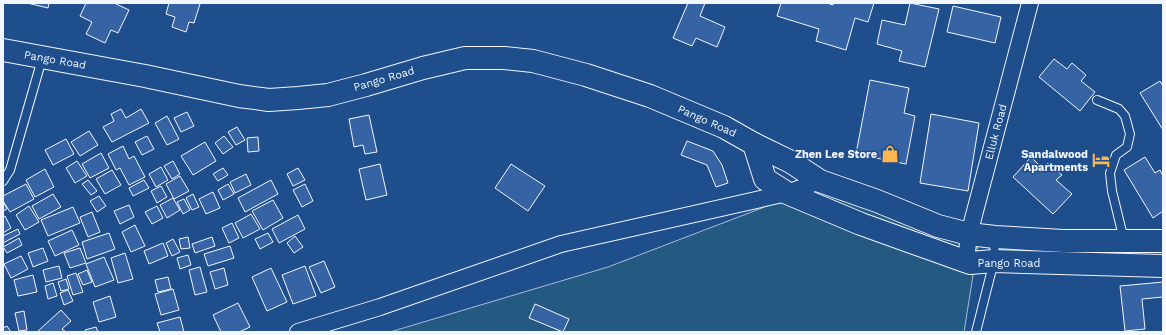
<svg xmlns="http://www.w3.org/2000/svg" width="1166" height="335" viewBox="0 0 1166 335" font-family="'Work Sans',sans-serif">
	<style>
		.green { fill: #245a82; stroke: #a8bbd7 }
		.building { fill: #3563a3; stroke: #f2f6ff }
		.lines { fill: none; stroke-linecap: round; stroke-linejoin: round }
		.lane-casing { stroke: #f2f6ff; stroke-width: 10 }
		.street-casing { stroke: #f2f6ff; stroke-width: 18 }
		.secondary-casing { stroke: #f2f6ff; stroke-width: 24 }
		.lane { stroke: #1f4e8c; stroke-width: 8 }
		.street { stroke: #1f4e8c; stroke-width: 16 }
		.secondary { stroke: #1f4e8c; stroke-width: 22 }
		.labels { text-anchor: middle; dominant-baseline: central; stroke-width: 3; stroke-linejoin: round; paint-order: stroke }
		.street-label { font-size: 11px; fill: #f2f6ff; stroke: #1f4e8c }
		.poi-label { font-size: 11px; font-weight: bold; fill: #f2f6ff; stroke: #1f4e8c; text-anchor: end }
	</style>
	<rect width="100%" height="100%" fill="#1f4e8c"/>
	<polygon class="green" points="822,185 978,244 964,332 390,332 608,267"/>
	<g class="building">
		<polygon points="27,3 49,3 48,8"/>
		<polygon points="86,3 114,3 129,10 118,33 111,30 105,43 86,34 92,22 80,16"/>
		<polygon points="169,3 196,3 200,4 194,23 189,22 186,32 172,27 175,17 166,14"/>
		<polygon points="688,3 705,3 700,16 725,27 717,47 696,38 692,46 673,38"/>
		<polygon points="781,3 827,3 833,5 833,3 874,3 868,22 855,18 846,50 816,41 819,29 777,16"/>
		<polygon points="910,3 939,9 925,67 899,61 902,51 877,44 882,20 905,25"/>
		<polygon points="953,6 1001,17 995,43 947,32"/>
		<polygon points="1054,59 1067,69 1072,63 1086,75 1081,81 1095,92 1080,111 1039,77"/>
		<polygon points="870,80 909,88 904,113 915,116 906,164 856,154"/>
		<polygon points="1160,81 1163,86 1163,130 1140,93"/>
		<polygon points="121,109 126,118 141,109 149,123 112,142 103,127 114,121 111,114"/>
		<polygon points="187,112 194,126 181,132 174,118"/>
		<polygon points="931,114 979,123 968,191 920,183"/>
		<polygon points="369,115 377,152 365,154 363,145 354,147 349,119"/>
		<polygon points="167,116 179,139 167,145 155,123"/>
		<polygon points="237,127 245,140 236,145 228,132"/>
		<polygon points="89,131 98,145 80,156 71,142"/>
		<polygon points="147,136 154,149 142,155 135,142"/>
		<polygon points="224,136 233,147 223,154 215,143"/>
		<polygon points="258,137 259,151 248,152 247,138"/>
		<polygon points="66,139 74,154 53,165 45,150"/>
		<polygon points="687,141 713,151 722,165 728,183 716,187 707,165 681,155"/>
		<polygon points="205,142 216,161 193,175 181,156"/>
		<polygon points="123,146 129,159 134,156 145,177 129,185 120,168 116,170 108,154"/>
		<polygon points="101,153 109,168 90,178 82,164"/>
		<polygon points="1031,157 1043,169 1048,163 1062,175 1056,180 1072,194 1053,214 1013,177"/>
		<polygon points="1145,157 1155,173 1160,170 1163,176 1163,211 1153,218 1124,170"/>
		<polygon points="77,161 87,176 75,183 66,168"/>
		<polygon points="173,161 180,174 172,179 164,166"/>
		<polygon points="380,164 387,195 366,200 359,169"/>
		<polygon points="511,164 545,186 528,211 495,188"/>
		<polygon points="161,167 168,180 156,187 149,174"/>
		<polygon points="223,168 228,175 218,181 213,174"/>
		<polygon points="298,168 305,180 293,186 287,174"/>
		<polygon points="45,169 54,187 35,197 26,180"/>
		<polygon points="112,170 121,185 105,194 96,179"/>
		<polygon points="246,174 251,185 235,193 230,182"/>
		<polygon points="180,176 189,191 174,199 166,184"/>
		<polygon points="88,180 97,191 91,195 82,184"/>
		<polygon points="144,180 149,188 133,196 129,188"/>
		<polygon points="271,180 278,194 245,212 238,198"/>
		<polygon points="26,184 34,199 10,212 3,201 3,196"/>
		<polygon points="228,184 234,194 223,200 218,190"/>
		<polygon points="305,184 313,201 302,207 293,190"/>
		<polygon points="161,186 167,197 157,203 151,191"/>
		<polygon points="213,192 220,208 206,214 199,199"/>
		<polygon points="53,194 61,207 39,219 32,206"/>
		<polygon points="193,194 199,207 192,210 186,198"/>
		<polygon points="99,196 106,206 97,212 90,201"/>
		<polygon points="173,198 180,210 167,218 160,205"/>
		<polygon points="184,199 190,210 183,214 177,202"/>
		<polygon points="273,200 283,218 263,230 252,211"/>
		<polygon points="3,201 7,209 3,211"/>
		<polygon points="129,205 134,217 120,224 114,211"/>
		<polygon points="29,206 39,222 25,230 16,215"/>
		<polygon points="157,206 163,218 152,224 145,212"/>
		<polygon points="73,207 80,223 48,236 41,220"/>
		<polygon points="92,212 100,232 88,237 80,217"/>
		<polygon points="251,214 260,229 243,238 235,223"/>
		<polygon points="298,215 305,229 279,243 272,229"/>
		<polygon points="5,216 11,228 3,233 3,217"/>
		<polygon points="232,223 239,238 229,243 222,228"/>
		<polygon points="135,225 145,246 131,252 122,232"/>
		<polygon points="18,229 20,234 3,243 3,236"/>
		<polygon points="72,230 79,245 55,256 48,241"/>
		<polygon points="109,233 115,249 87,259 82,242"/>
		<polygon points="268,233 273,242 260,249 255,239"/>
		<polygon points="295,236 303,247 294,253 287,243"/>
		<polygon points="188,237 190,248 181,249 179,239"/>
		<polygon points="212,237 215,246 195,253 192,244"/>
		<polygon points="19,238 22,245 7,253 3,247"/>
		<polygon points="173,239 180,252 172,256 166,243"/>
		<polygon points="163,243 168,256 149,264 144,251"/>
		<polygon points="230,246 234,258 208,266 204,254"/>
		<polygon points="43,248 48,261 33,267 28,253"/>
		<polygon points="80,248 86,263 70,268 64,253"/>
		<polygon points="125,253 133,279 118,283 111,258"/>
		<polygon points="188,255 191,265 180,269 177,258"/>
		<polygon points="21,256 28,269 11,278 4,264"/>
		<polygon points="104,257 114,280 95,287 86,264"/>
		<polygon points="324,261 335,287 321,293 309,267"/>
		<polygon points="59,266 62,278 46,282 43,270"/>
		<polygon points="305,266 316,296 293,304 282,275"/>
		<polygon points="200,267 207,292 195,295 189,270"/>
		<polygon points="224,268 228,285 215,289 210,272"/>
		<polygon points="271,268 287,302 267,311 252,277"/>
		<polygon points="87,270 92,282 83,285 78,274"/>
		<polygon points="76,273 83,292 73,295 67,276"/>
		<polygon points="33,275 37,292 18,296 14,280"/>
		<polygon points="168,277 171,289 158,292 155,280"/>
		<polygon points="66,279 69,289 61,291 58,282"/>
		<polygon points="1163,282 1163,297 1142,299 1145,329 1125,331 1120,286"/>
		<polygon points="53,283 57,296 48,299 45,286"/>
		<polygon points="173,289 179,310 161,315 155,294"/>
		<polygon points="68,290 73,301 64,305 60,293"/>
		<polygon points="110,296 116,317 99,322 93,302"/>
		<polygon points="238,303 250,327 239,332 221,332 213,315"/>
		<polygon points="535,304 569,319 563,332 529,318"/>
		<polygon points="61,310 71,321 62,329 66,332 37,332"/>
		<polygon points="24,311 27,330 19,331 15,313"/>
		<polygon points="180,317 184,332 160,332 157,323"/>
		<polygon points="7,326 11,332 3,332 3,328"/>
		<polygon points="96,327 98,332 86,332 85,330"/>
	</g>
	<g class="lines">
		<g class="lane-casing">
			<g id="lane">
				<polyline points="1097,100 1119,109 1125,116 1130,134 1127,147 1116,155 1110,173 1112,191 1124,240"/>
				<polyline points="3,181 10,170 42,59"/>
				<polyline points="976,332 994,261 995,238"/>
			</g>
		</g>
		<g class="street-casing">
			<g id="street">
				<polyline points="966,261 969,234 1030,3"/>
				<polyline points="298,332 380,307 561,244 787,193 820,181"/>
			</g>
		</g>
		<g class="secondary-casing">
			<g id="secondary">
				<polyline points="3,50 145,76 239,96 269,100 298,98 328,95 366,85 423,68 465,58 504,58 533,61 586,75 650,96 724,127 754,144 791,162 820,181 877,201 938,226 969,234 995,237 1063,241 1163,241"/>
				<polyline points="754,144 765,179 787,193 861,224 928,248 970,263 994,261 1163,266"/>
			</g>
		</g>
		<use href="#lane" class="lane"/>
		<use href="#street" class="street"/>
		<use href="#secondary" class="secondary"/>
	</g>
	<defs>
		<g id="shop-bare" transform="scale(1.38)"><path d="M-5-2.5h2.3a2.7 3.5 0 0 1 5.4 0H5L5.5 6h-11ZM-1.5-2.5h3a1.5 2.3 0 0 0-3 0Z" fill="#ffb74d" stroke="#1f4e8c" stroke-width="2.5" paint-order="stroke"/></g>
		<g id="hotel-bare" transform="scale(1.38)"><path d="M-6-4.5h1.5V1H6V5H4.5V3h-9V5H-6ZM-4 0a1.8 1.8 0 1 1 3.6 0ZM.5 0V-2.5h3Q6-2.5 6 0Z" fill="#ffb74d" stroke="#1f4e8c" stroke-width="2.5" paint-order="stroke"/></g>
	</defs>
	<g fill-rule="evenodd">
		<use href="#shop-bare" x="890" y="154"/>
		<use href="#hotel-bare" x="1101" y="160"/>
	</g>
	<g class="labels">
		<g class="street-label">
			<text transform="translate(55 60) rotate(10)">Pango Road</text>
			<text transform="translate(384 79) rotate(-16)">Pango Road</text>
			<text transform="translate(707 121) rotate(24)">Pango Road</text>
			<text transform="translate(996 132) rotate(-75)">Elluk Road</text>
			<text x="1009" y="263">Pango Road</text>
		</g>
		<g class="poi-label">
			<text x="877" y="154">Zhen Lee Store</text>
			<text x="1088" y="154">Sandalwood<tspan x="1088" dy="13">Apartments</tspan></text>
		</g>
	</g>
	<rect width="1166" height="335" fill="none" stroke="#f2f6ff" stroke-width="8"/>
</svg>
